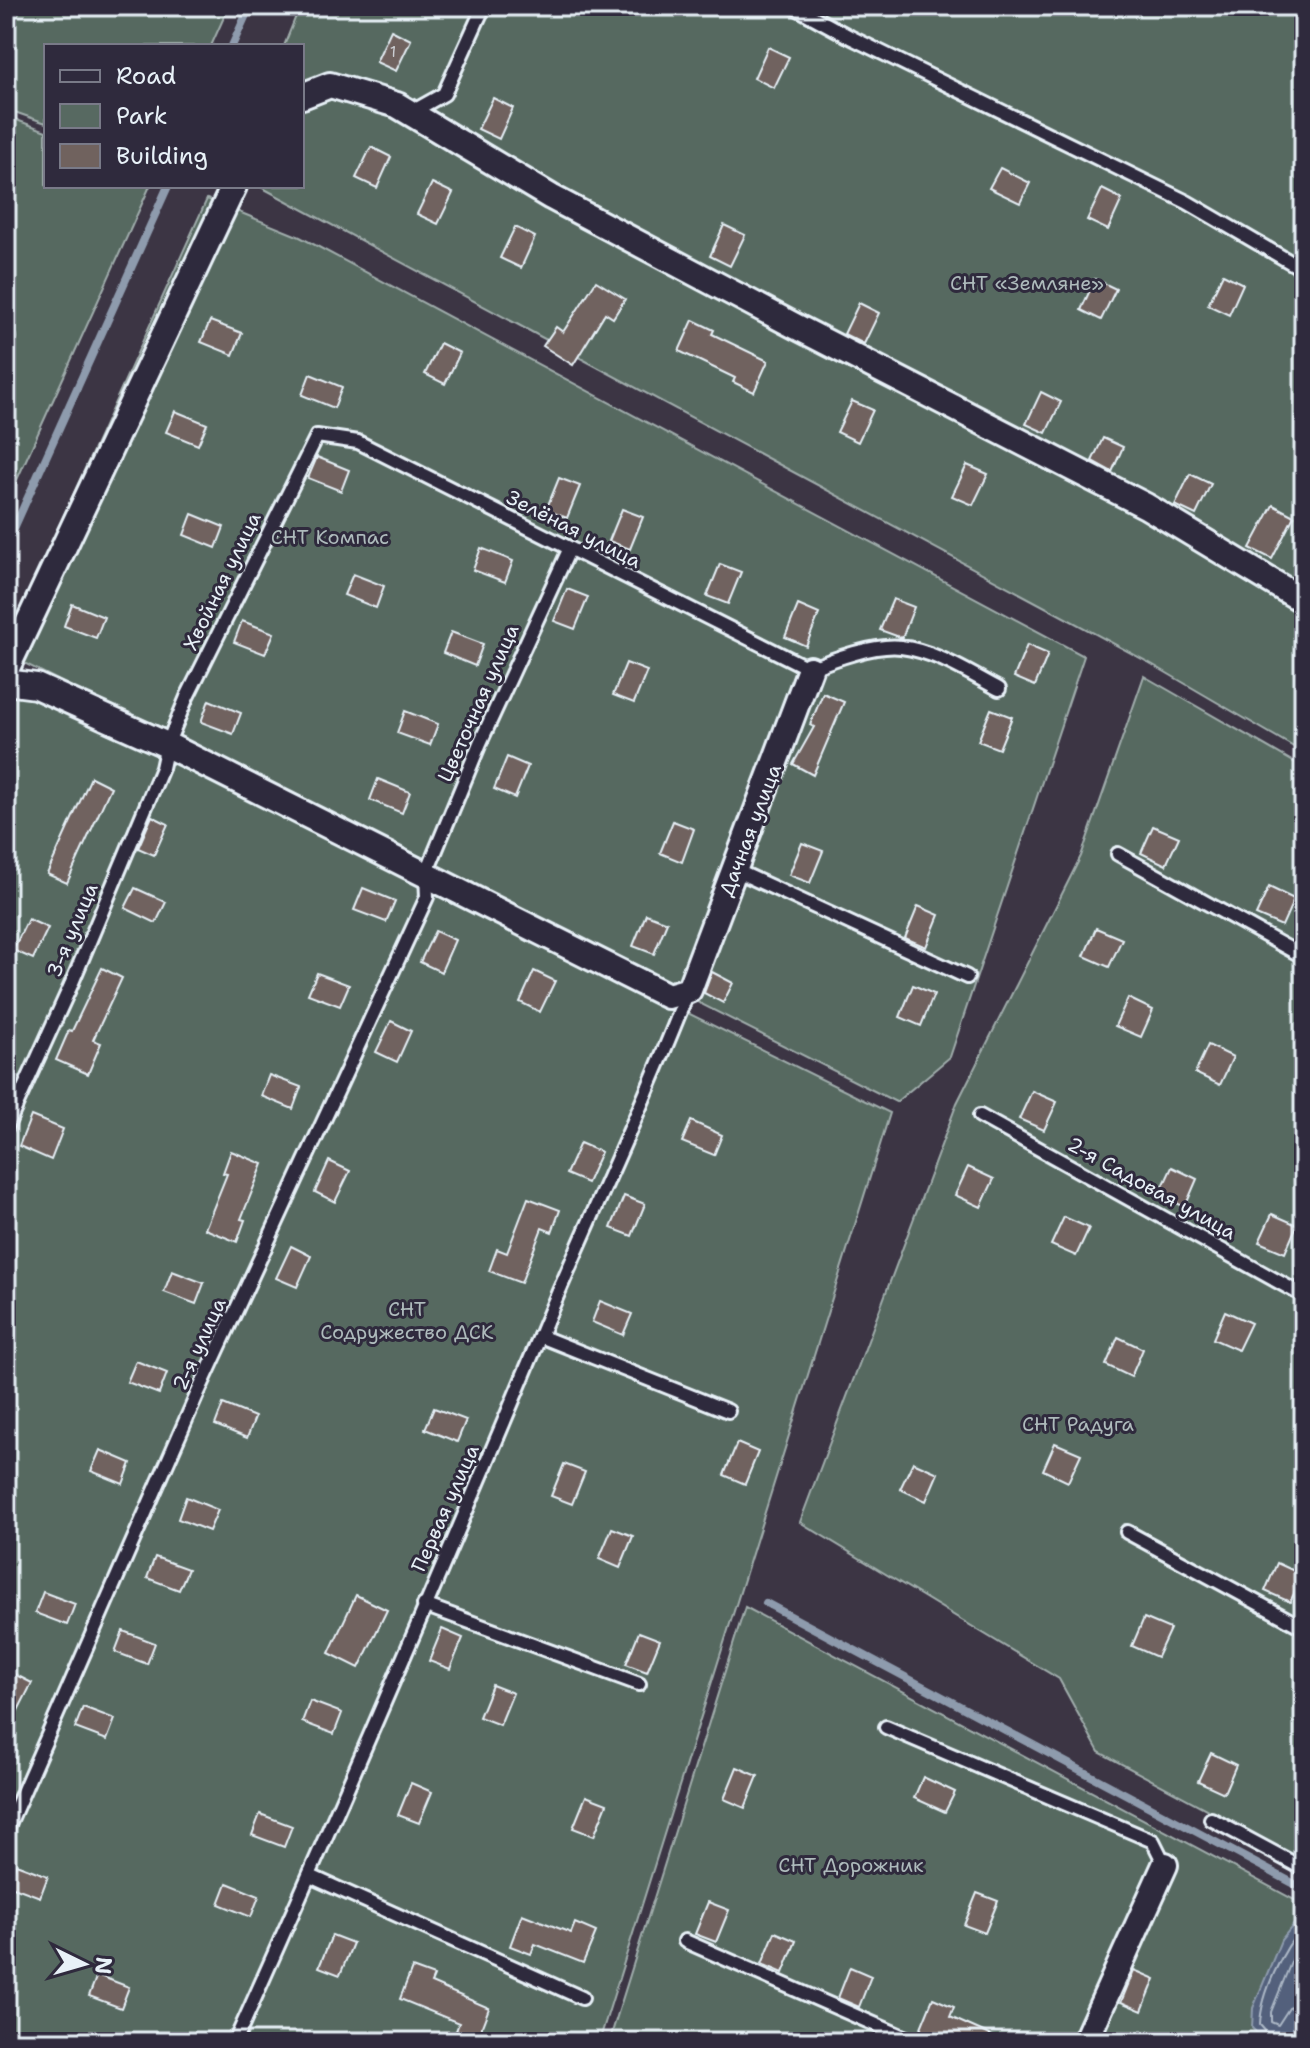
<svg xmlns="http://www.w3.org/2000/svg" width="1310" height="2048" viewBox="0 0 1310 2048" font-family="'Shantell Sans',sans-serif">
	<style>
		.green { fill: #576961; stroke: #a0adac; stroke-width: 2 }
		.water { fill: #52617b; stroke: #8e9bad; stroke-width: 2 }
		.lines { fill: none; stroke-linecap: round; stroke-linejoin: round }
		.shore { stroke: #acb7c6; stroke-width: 2 }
		.stream { stroke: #8e9bad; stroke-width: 8 }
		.building { fill: #70625e; stroke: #e8f1f8; stroke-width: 2 }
		.service-casing { stroke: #e8f1f8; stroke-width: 18 }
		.minor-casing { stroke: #e8f1f8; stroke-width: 30 }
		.service { stroke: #2f2a3d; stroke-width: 12 }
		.minor { stroke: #2f2a3d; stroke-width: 24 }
		.labels { text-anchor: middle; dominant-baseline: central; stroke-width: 6; stroke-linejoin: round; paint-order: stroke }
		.number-label { font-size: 16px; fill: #cacdd2 }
		.park-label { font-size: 20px; fill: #aebbbc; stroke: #2f2a3d }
		.street-label { font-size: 20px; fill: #e8f1f8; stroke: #2f2a3d }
	</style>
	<rect width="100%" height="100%" fill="#3c3544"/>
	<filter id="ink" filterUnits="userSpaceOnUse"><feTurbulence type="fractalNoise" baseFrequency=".0125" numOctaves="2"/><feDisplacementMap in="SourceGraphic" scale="16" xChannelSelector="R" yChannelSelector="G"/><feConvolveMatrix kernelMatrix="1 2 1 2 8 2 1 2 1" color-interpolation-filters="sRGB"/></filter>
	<g filter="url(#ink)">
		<g class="green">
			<polygon points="6,6 229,6 211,46 46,46 46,123 6,109"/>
			<polygon points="300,6 1304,6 1304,753 1148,662 259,186 302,186 302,46 284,46"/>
			<polygon points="6,116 46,131 46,186 150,186 6,504"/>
			<polygon points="207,199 300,237 1084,656 950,1057 896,1102 6,654 6,643"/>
			<polygon points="6,676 890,1113 599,2042 6,2042"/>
			<polygon points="1144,676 1304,768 1304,1861 1099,1752 1059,1679 800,1522 957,1103 1081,856"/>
			<polygon points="745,1607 1304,1905 1304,2042 609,2042"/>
		</g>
		<polygon class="water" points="1304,1912 1304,2014 1291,2042 1266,2042 1252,2028 1253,2008 1281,1940"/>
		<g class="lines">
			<g class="shore">
				<polyline points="1304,1940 1296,1950 1271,2012 1271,2022 1278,2025 1289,2008 1304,2003"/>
				<path d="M1270,2042L1269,2035L1260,2025C1261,1993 1283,1949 1304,1925"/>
			</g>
			<g class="stream">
				<polyline points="232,46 250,6"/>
				<polyline points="6,546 168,186"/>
				<polyline points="766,1603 1304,1889"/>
			</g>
		</g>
		<g class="building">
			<polygon points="391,30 411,40 396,71 376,62"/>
			<polygon points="768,47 789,57 774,88 754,78"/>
			<polygon points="493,98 513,108 499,139 478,129"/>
			<polygon points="371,147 391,157 377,188 356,178"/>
			<polygon points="1000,168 1030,183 1020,203 989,188"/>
			<polygon points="432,183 453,193 438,224 417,214"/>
			<polygon points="1102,189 1122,199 1108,230 1087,220"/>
			<polygon points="724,225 745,235 730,266 710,256"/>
			<polygon points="515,227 535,237 521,268 500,258"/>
			<polygon points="1223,274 1243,284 1229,315 1208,305"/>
			<polygon points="1095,279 1116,289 1101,320 1081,310"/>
			<polygon points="596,281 625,299 613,318 605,313 573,365 543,346 556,327 563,332"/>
			<polygon points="859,303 879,313 864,344 844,334"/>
			<polygon points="693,320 714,330 712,334 768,361 754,392 733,382 735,378 679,351"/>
			<polygon points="210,321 242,333 233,355 201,342"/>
			<polygon points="440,343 460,353 445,384 425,374"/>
			<polygon points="310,374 342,387 334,408 302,395"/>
			<polygon points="1041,392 1061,402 1046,433 1026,424"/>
			<polygon points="852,401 873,410 858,442 837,432"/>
			<polygon points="175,411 207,424 198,445 166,432"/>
			<polygon points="1103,438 1123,447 1112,472 1092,461"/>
			<polygon points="317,457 349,470 341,491 308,478"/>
			<polygon points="967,465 988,474 973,505 952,496"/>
			<polygon points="1190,474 1211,484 1196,515 1175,505"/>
			<polygon points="559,478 580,486 567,518 546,510"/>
			<polygon points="1273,505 1294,516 1272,559 1250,548"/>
			<polygon points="622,509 643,517 630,549 609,541"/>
			<polygon points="192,514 224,527 216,548 184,535"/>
			<polygon points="481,548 513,561 505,582 473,570"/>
			<polygon points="720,564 741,572 728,604 707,596"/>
			<polygon points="353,574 384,586 376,608 344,595"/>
			<polygon points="567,589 588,597 575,629 554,621"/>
			<polygon points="893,599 914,607 902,638 880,630"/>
			<polygon points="72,604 104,617 96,638 64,626"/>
			<polygon points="798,605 819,614 806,646 785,637"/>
			<polygon points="242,621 274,633 265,654 234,642"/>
			<polygon points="451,632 483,644 475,666 443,653"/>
			<polygon points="1027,645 1048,654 1035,686 1014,677"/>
			<polygon points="626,663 647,671 634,703 613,695"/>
			<polygon points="823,693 844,702 813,775 793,764 814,727 810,725"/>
			<polygon points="209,700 241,713 233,734 201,722"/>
			<polygon points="991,709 1012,717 999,749 978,741"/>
			<polygon points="405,711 438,724 430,745 397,733"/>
			<polygon points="507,757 528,766 515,798 494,789"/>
			<polygon points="91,777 111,787 67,883 47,874"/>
			<polygon points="378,779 410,792 402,813 370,800"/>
			<polygon points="152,816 168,824 154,855 138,848"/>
			<polygon points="673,821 694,829 682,862 660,853"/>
			<polygon points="1153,826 1179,837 1166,865 1141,853"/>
			<polygon points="802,843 823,851 810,883 789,875"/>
			<polygon points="1269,887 1294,899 1282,926 1256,915"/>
			<polygon points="135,888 166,902 156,923 125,908"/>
			<polygon points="363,888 395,901 386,922 354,910"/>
			<polygon points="918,906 939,915 926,947 905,938"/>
			<polygon points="646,914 667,922 654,954 633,946"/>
			<polygon points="28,919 48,928 33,959 13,950"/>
			<polygon points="1096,928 1122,939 1109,967 1084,956"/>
			<polygon points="435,931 455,940 441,972 420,962"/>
			<polygon points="102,968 122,978 93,1040 101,1043 88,1074 56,1060 69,1030 72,1031"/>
			<polygon points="534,971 555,981 540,1012 520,1002"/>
			<polygon points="712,972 733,983 723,1003 704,993"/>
			<polygon points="317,973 349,985 340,1006 308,994"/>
			<polygon points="913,985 934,994 921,1026 900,1017"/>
			<polygon points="1128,998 1153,1010 1141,1037 1115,1026"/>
			<polygon points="391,1021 411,1031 397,1062 376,1052"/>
			<polygon points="1208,1045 1233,1057 1220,1085 1195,1073"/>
			<polygon points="269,1075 301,1087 293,1109 261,1096"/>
			<polygon points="1032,1091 1057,1102 1044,1130 1019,1119"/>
			<polygon points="31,1116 63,1129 51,1160 19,1146"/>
			<polygon points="691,1121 722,1135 714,1155 682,1142"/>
			<polygon points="580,1143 601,1152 587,1183 566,1174"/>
			<polygon points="231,1151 263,1164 241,1219 245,1220 237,1242 205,1229 227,1174 223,1173"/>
			<polygon points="329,1161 350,1171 335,1202 315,1192"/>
			<polygon points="968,1167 994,1179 981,1207 955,1195"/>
			<polygon points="1172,1167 1197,1179 1185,1207 1159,1195"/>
			<polygon points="624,1196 645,1204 632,1236 611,1228"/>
			<polygon points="528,1198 560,1210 552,1232 542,1228 521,1283 489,1271 497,1249 507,1253"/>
			<polygon points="1272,1214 1297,1225 1285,1253 1259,1242"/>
			<polygon points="1064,1217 1089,1228 1076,1256 1051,1245"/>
			<polygon points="291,1246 311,1256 297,1287 276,1278"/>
			<polygon points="172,1271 204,1283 196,1304 164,1292"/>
			<polygon points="600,1301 632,1314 623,1335 592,1322"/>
			<polygon points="1225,1311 1251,1323 1238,1350 1213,1339"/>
			<polygon points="1118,1337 1143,1349 1131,1377 1106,1365"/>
			<polygon points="136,1361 167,1373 159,1394 127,1382"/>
			<polygon points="223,1404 255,1417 247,1438 215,1425"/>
			<polygon points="434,1408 466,1420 457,1442 425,1429"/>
			<polygon points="737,1443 758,1452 745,1484 724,1475"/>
			<polygon points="1055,1443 1081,1454 1068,1482 1043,1470"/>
			<polygon points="100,1450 131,1463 123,1484 91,1471"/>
			<polygon points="913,1462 938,1473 926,1501 900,1489"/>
			<polygon points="564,1464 585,1472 572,1504 551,1496"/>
			<polygon points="186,1497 218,1510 209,1531 178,1519"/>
			<polygon points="612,1528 633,1536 620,1568 599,1559"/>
			<polygon points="155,1557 188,1569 179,1590 147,1578"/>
			<polygon points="1277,1563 1303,1575 1290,1602 1265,1591"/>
			<polygon points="43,1592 75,1604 67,1625 35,1613"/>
			<polygon points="356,1595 387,1610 359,1668 329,1653"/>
			<polygon points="1144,1618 1170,1629 1157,1657 1132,1646"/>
			<polygon points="442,1629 463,1638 450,1669 429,1661"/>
			<polygon points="123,1631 155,1643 147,1664 115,1652"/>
			<polygon points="639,1632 660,1640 647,1672 626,1664"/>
			<polygon points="6,1670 32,1683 6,1734"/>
			<polygon points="492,1685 513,1693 500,1725 479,1717"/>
			<polygon points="310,1701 342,1713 334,1734 302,1722"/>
			<polygon points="83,1707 115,1719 107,1740 75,1728"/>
			<polygon points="1211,1753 1236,1765 1224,1793 1198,1781"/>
			<polygon points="737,1767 758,1776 745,1808 724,1799"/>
			<polygon points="923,1777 955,1792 945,1812 914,1798"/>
			<polygon points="411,1783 432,1792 419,1823 398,1815"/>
			<polygon points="586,1796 607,1804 594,1836 573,1828"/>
			<polygon points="260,1814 292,1826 284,1847 252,1835"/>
			<polygon points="16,1864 48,1876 40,1897 8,1885"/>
			<polygon points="227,1883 259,1896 251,1917 219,1904"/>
			<polygon points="977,1893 998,1901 985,1933 964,1925"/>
			<polygon points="708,1902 729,1910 716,1942 695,1934"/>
			<polygon points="522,1914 571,1933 575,1923 596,1932 583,1963 535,1944 531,1954 510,1946"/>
			<polygon points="775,1932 796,1941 783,1973 762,1964"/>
			<polygon points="332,1935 353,1943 340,1975 319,1967"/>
			<polygon points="850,1967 871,1976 859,2007 838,1998"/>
			<polygon points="412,1968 434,1976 431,1983 489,2008 477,2039 456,2031 459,2023 400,1999"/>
			<polygon points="1134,1970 1155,1979 1142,2011 1121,2002"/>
			<polygon points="97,1975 129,1987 121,2008 89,1996"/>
			<polygon points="933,1998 954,2007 950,2017 1006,2042 950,2042 920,2030"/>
		</g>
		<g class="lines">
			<g class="service-casing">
				<g id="service">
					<polyline points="793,6 850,37 1187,202 1304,270"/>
					<polyline points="410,113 444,94 484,6"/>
					<polyline points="6,336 8,337"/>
					<polyline points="1118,854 1304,957"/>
					<polyline points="735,870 967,977"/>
					<polyline points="980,1116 1304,1296"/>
					<path d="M6,1128L71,985L162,768L167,745L187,697L317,436L358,442L810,669C833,659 875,644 901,647C935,651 969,673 999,689"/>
					<polyline points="540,1336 728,1411"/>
					<polyline points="1127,1532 1304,1628"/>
					<polyline points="424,1605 639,1684"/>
					<polyline points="886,1727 1153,1841 1165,1865"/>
					<polyline points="1211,1819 1304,1869"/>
					<polyline points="6,1831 196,1397 427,897 426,874 480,743 569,550"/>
					<polyline points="310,1876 582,1998"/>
					<polyline points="685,1941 915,2042"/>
					<path d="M235,2042C340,1808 441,1572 540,1336C588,1220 643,1108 688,991"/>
				</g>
			</g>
			<g class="minor-casing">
				<g id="minor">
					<polyline points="302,96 330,85 397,105 551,197 795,326 1146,506 1304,601"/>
					<polyline points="6,670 234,186"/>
					<polyline points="6,682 36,686 167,745 668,996 689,990 810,669"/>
					<polyline points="1085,2042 1165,1865"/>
				</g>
			</g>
			<use href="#service" class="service"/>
			<use href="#minor" class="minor"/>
		</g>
	</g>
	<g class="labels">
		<g class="number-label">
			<text x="393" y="51">1</text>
		</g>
		<g class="park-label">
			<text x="1027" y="283">СНТ «Земляне»</text>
			<text x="330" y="537">СНТ Компас</text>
			<text x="407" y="1309">СНТ<tspan x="407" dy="23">Содружество ДСК</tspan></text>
			<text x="1078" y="1424">СНТ Радуга</text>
			<text x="851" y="1865">СНТ Дорожник</text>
		</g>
		<g class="street-label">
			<text transform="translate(574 529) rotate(27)">Зелёная улица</text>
			<text transform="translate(222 581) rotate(-64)">Хвойная улица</text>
			<text transform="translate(478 703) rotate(-66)">Цветочная улица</text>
			<text transform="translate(750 830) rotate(-69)">Дачная улица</text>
			<text transform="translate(72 930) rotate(-67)">3-я улица</text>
			<text transform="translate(1152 1188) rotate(29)">2-я Садовая улица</text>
			<text transform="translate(199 1344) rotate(-65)">2-я улица</text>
			<text transform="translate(445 1508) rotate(-66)">Первая улица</text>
		</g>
	</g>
	<rect width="1310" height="2048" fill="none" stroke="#2f2a3d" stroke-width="32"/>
	<rect x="16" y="16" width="1278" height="2016" fill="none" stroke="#e8f1f8" stroke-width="3" filter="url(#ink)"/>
	<rect x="44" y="44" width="260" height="144" fill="#2f2a3d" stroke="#797a88" stroke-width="2"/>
	<rect x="60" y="70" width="40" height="12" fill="#2f2a3d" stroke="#797a88" stroke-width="2"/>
	<text x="116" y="84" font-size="24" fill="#e8f1f8">Road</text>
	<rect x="60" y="104" width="40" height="24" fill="#576961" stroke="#797a88" stroke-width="2"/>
	<text x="116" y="124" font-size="24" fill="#e8f1f8">Park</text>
	<rect x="60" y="144" width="40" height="24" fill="#70625e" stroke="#797a88" stroke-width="2"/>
	<text x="116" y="164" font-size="24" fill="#e8f1f8">Building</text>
	<g transform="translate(84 1964) rotate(95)" stroke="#2f2a3d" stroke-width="6" paint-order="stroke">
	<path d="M0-6L14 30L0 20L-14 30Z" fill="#e8f1f8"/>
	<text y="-12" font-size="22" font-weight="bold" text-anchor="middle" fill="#e8f1f8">N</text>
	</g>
</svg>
